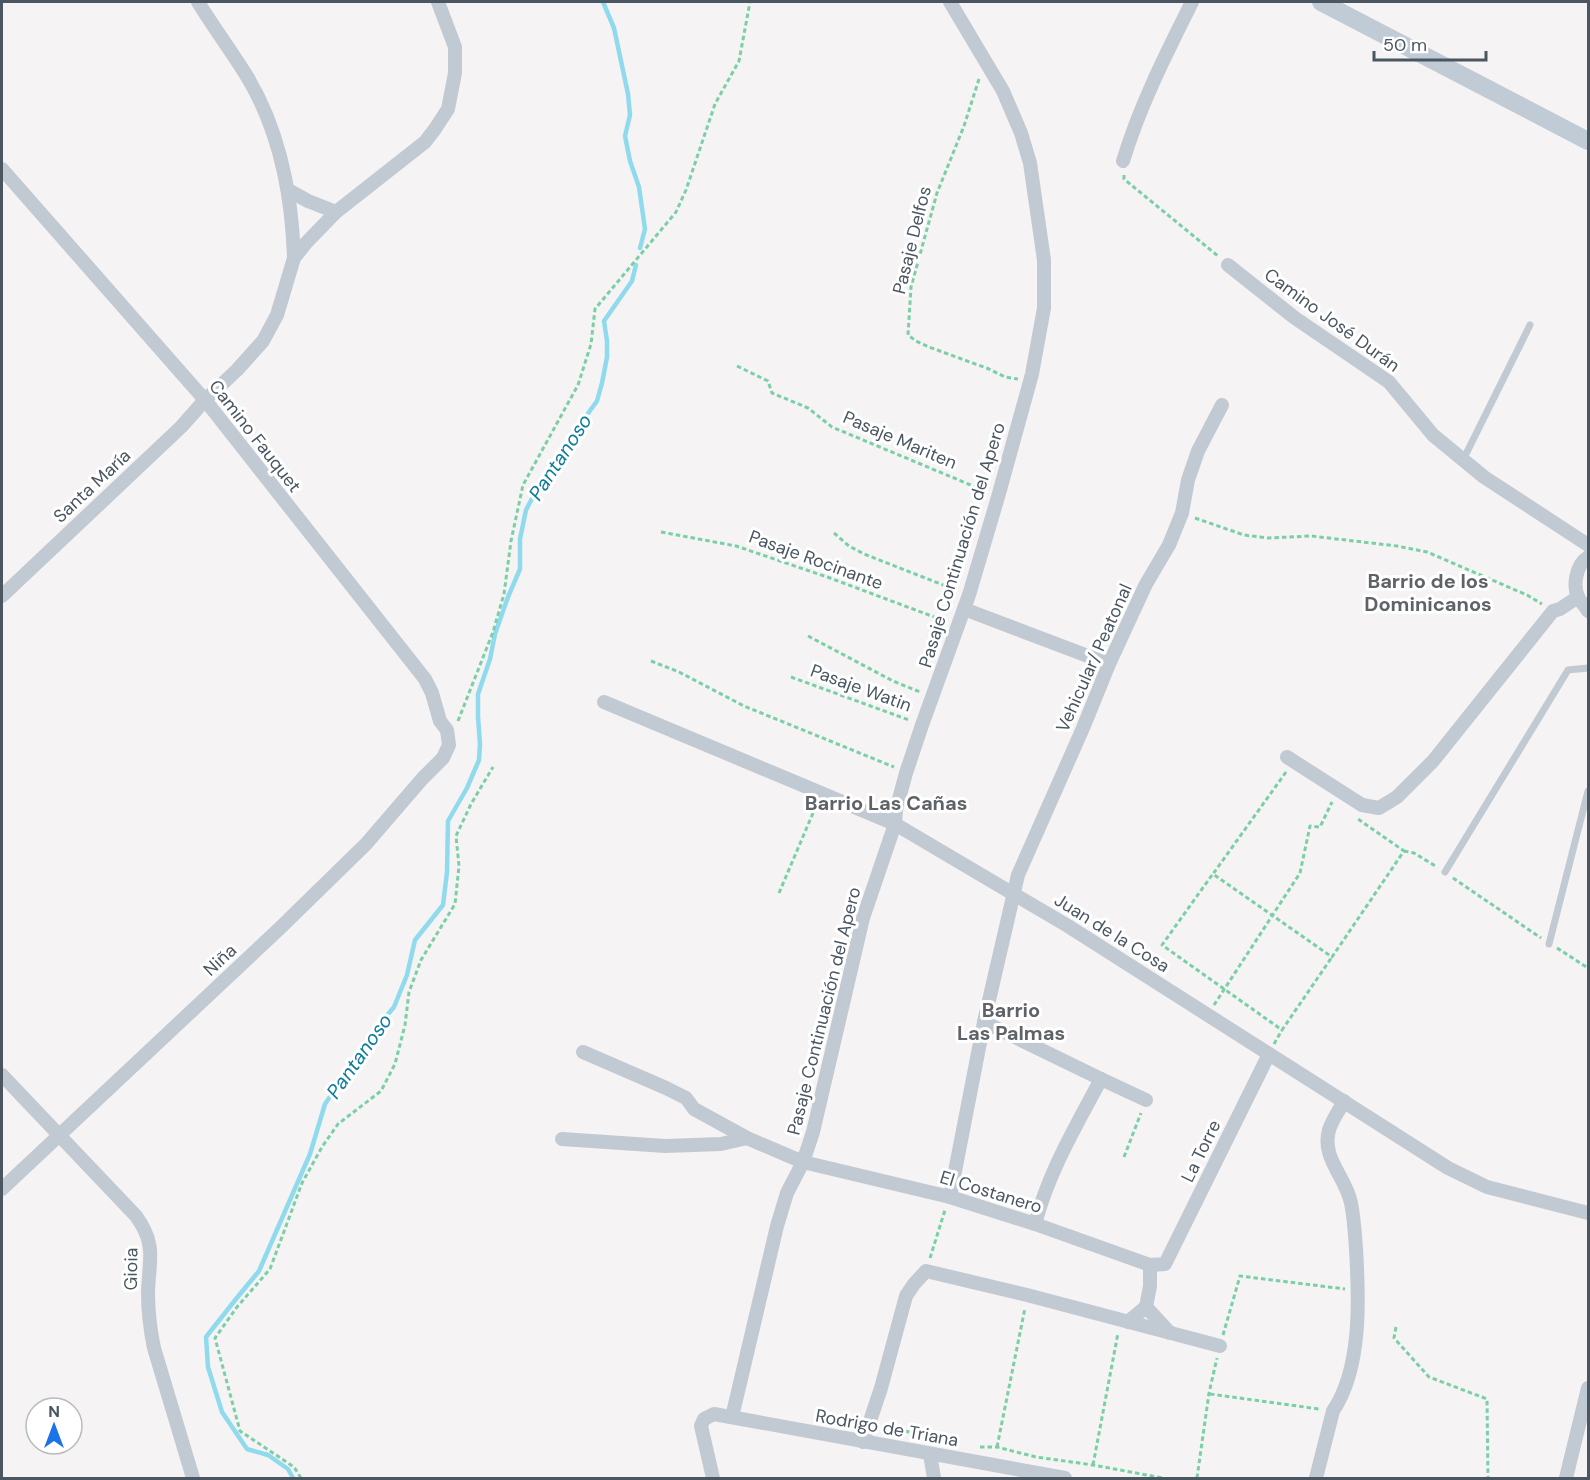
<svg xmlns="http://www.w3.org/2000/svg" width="1590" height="1480" viewBox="0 0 1590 1480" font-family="'DM Sans',sans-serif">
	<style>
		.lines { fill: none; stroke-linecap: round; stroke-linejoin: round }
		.stream { stroke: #90daee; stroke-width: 4.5 }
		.path { stroke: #7ad0a6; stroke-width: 3; stroke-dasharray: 4.5 3; stroke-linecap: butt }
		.lane { stroke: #c1cad2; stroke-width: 7 }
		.street { stroke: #c1cad2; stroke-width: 14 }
		.secondary { stroke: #c1cbd6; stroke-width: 18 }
		.labels { text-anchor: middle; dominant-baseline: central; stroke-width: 6; stroke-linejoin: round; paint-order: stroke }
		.street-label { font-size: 18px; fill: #4a5661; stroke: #fff }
		.water-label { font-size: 20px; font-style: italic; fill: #0c7c9b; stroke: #fff }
		.neighbourhood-label { font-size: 20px; font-weight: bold; fill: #5f6368; stroke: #fff }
	</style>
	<rect width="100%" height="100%" fill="#f5f3f3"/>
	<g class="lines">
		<g class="stream">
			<polyline points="603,2 614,28 628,94 630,115 625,136 630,161 639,187 645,229 640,248"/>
			<polyline points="293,1478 288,1469 268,1455 247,1449 222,1412 208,1367 206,1337 236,1299 259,1271 310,1154 325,1104 375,1030 394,1007 407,975 415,940 443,905 447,872 448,821 467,788 479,760 480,744 478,717 478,694 490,659 495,634 508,597 520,569 520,539 526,510 538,487 561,457 579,426 597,401 602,383 607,357 607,341 604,321 632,281 636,265"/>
		</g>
		<g class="path">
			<polyline points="979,79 964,126 937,193 911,287 908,335 916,341 929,347 989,369 1005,377 1018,379"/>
			<polyline points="1124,175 1124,179 1218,256"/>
			<polyline points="737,366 768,381 772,393 808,408 832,427 985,491"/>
			<polyline points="1195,518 1244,535 1268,538 1311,536 1397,546 1427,552 1527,595 1542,604"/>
			<polyline points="661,532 736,546 830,578 945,621"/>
			<polyline points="834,533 849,546 864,554 956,590"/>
			<polyline points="808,636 893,681 920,692"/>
			<polyline points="651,661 679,672 744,706 894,767"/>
			<polyline points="791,677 909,720"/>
			<polyline points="458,721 493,632 504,594 511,541 523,485 578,385 591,344 595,309 676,212 686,190 715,104 739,61 750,2"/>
			<polyline points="1286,772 1213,874 1332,957 1404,851 1358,819"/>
			<polyline points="1404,851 1414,853 1437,867"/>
			<polyline points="1212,875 1162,945 1282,1030 1332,957"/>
			<polyline points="1453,878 1541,938"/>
			<polyline points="779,893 816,806"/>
			<polyline points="1557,948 1588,968"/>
			<polyline points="1214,1005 1300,873 1310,826 1320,827 1332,802"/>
			<polyline points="1274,1044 1282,1030"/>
			<polyline points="1124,1157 1141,1113"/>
			<polyline points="930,1258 945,1210"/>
			<polyline points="1396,1327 1394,1338 1429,1377 1487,1399 1488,1478"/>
			<polyline points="1223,1335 1240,1276 1345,1289"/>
			<polyline points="1210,1394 1319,1409"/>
			<polyline points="883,1426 935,1438"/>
			<polyline points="980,1447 997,1447 1036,1457 1093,1465 1163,1478"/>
			<polyline points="997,1447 1025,1308"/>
			<polyline points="1093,1465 1118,1333"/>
			<polyline points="301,1478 294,1467 240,1431 215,1338 237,1307 270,1269 302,1183 322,1147 338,1124 381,1091 395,1064 405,1025 409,992 421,960 455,904 459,866 456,836 471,804 493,767"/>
			<polyline points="1197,1478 1209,1393 1217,1358"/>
		</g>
		<g class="lane">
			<polyline points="1463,460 1530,325"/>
			<polyline points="1445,872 1568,670 1588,668"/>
			<polyline points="1549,944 1588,791"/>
		</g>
		<g class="street">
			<path d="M198,2C214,28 232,52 248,78C280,132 292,196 294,258"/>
			<path d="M1123,161C1140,105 1166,54 1192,2"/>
			<polyline points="2,169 205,400 425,679 432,693 440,721 447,730 449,745 443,758 422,779 366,844 279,929 2,1189"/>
			<polyline points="288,190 308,201 336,212"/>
			<polyline points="1228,265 1295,318 1389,382 1433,435 1484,477 1588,545"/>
			<path d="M1588,557C1576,565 1572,586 1579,599C1582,603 1586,607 1588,611"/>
			<polyline points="2,596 181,427 205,400 237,370 263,341 277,315 294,258 306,243 336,212 425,142 435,129 448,109 455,73 455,47 438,2"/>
			<polyline points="964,609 1109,664"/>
			<polyline points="604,702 895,824 1068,926 1448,1168 1487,1187 1588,1213"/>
			<polyline points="1287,757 1362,805 1379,808 1397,797 1433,761 1553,611 1560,609 1578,597"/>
			<polyline points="984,1022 1101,1079 1146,1100"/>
			<polyline points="583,1052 666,1088 686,1098 694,1109 747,1138 803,1162 950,1197 1035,1224 1150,1265 1165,1264 1269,1054"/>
			<path d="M2,1075L136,1216C157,1245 149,1260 148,1292C148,1311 150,1329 154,1348L193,1478"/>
			<polyline points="562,1139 665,1146 721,1144 747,1138"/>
			<polyline points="950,1197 984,1022 1018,875 1083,728 1109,664 1146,584 1169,545 1182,513 1188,480 1198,451 1222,405"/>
			<path d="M1035,1224C1049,1171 1075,1128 1101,1079"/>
			<polyline points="1146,1307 1170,1333"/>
			<polyline points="1128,1322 1146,1307 1150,1286 1150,1265"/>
			<polyline points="732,1417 777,1226 787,1193 803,1162 813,1132 863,918 895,824 896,810 906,773 922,725 969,595 998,497 1032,374 1044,308 1044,260 1030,163 1021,133 1003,91 950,2"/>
			<polyline points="863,1442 881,1388 906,1296 914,1284 926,1271 1027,1295 1220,1346"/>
			<polyline points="930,1454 934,1478"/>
			<polyline points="713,1478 701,1426 704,1419 714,1414 1065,1478"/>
			<path d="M1316,1478L1333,1411C1362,1368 1359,1298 1356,1249C1355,1234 1354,1218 1351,1203C1346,1177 1321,1158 1329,1130C1332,1120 1339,1111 1344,1101"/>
			<polyline points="1566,1478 1588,1388"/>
		</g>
		<polyline class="secondary" points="1321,2 1588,141"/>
	</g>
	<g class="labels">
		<g class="street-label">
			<text transform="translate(912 240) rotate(-76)">Pasaje Delfos</text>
			<text transform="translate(1332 320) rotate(36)">Camino José Durán</text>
			<text transform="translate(255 436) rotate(52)">Camino Fauquet</text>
			<text transform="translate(900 440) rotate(23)">Pasaje Mariten</text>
			<text transform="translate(92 486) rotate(-43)">Santa María</text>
			<text transform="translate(962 545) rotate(-73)">Pasaje Continuación del Apero</text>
			<text transform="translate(816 560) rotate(20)">Pasaje Rocinante</text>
			<text transform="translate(1094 658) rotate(-66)">Vehicular/ Peatonal</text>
			<text transform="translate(861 688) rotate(20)">Pasaje Watin</text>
			<text transform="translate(1112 933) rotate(32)">Juan de la Cosa</text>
			<text transform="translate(220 960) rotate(-43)">Niña</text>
			<text transform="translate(824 1011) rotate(-76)">Pasaje Continuación del Apero</text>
			<text transform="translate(1201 1151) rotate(-64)">La Torre</text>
			<text transform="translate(991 1192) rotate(17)">El Costanero</text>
			<text transform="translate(131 1269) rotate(-89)">Gioia</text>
			<text transform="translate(887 1428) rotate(10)">Rodrigo de Triana</text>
		</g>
		<g class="water-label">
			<text transform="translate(560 457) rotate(-57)">Pantanoso</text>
			<text transform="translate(359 1056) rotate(-55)">Pantanoso</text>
		</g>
		<g class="neighbourhood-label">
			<text x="1428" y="581">Barrio de los<tspan x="1428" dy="23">Dominicanos</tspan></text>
			<text x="886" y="803">Barrio Las Cañas</text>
			<text x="1011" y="1010">Barrio<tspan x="1011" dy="23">Las Palmas</tspan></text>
		</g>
	</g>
	<rect width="1590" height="1480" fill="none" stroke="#4a5661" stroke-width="6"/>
	<g transform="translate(54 1426)"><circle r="28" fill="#ffffff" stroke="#b7bbc0" stroke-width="1.5"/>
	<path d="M0-4.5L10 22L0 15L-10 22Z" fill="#1a73e8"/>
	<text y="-9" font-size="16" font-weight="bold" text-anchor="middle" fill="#4a5661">N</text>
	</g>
	<path d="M1374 51v9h112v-9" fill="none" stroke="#4a5661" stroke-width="3"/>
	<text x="1383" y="51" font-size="18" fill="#4a5661" stroke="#ffffff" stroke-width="4.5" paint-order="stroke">50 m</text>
</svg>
